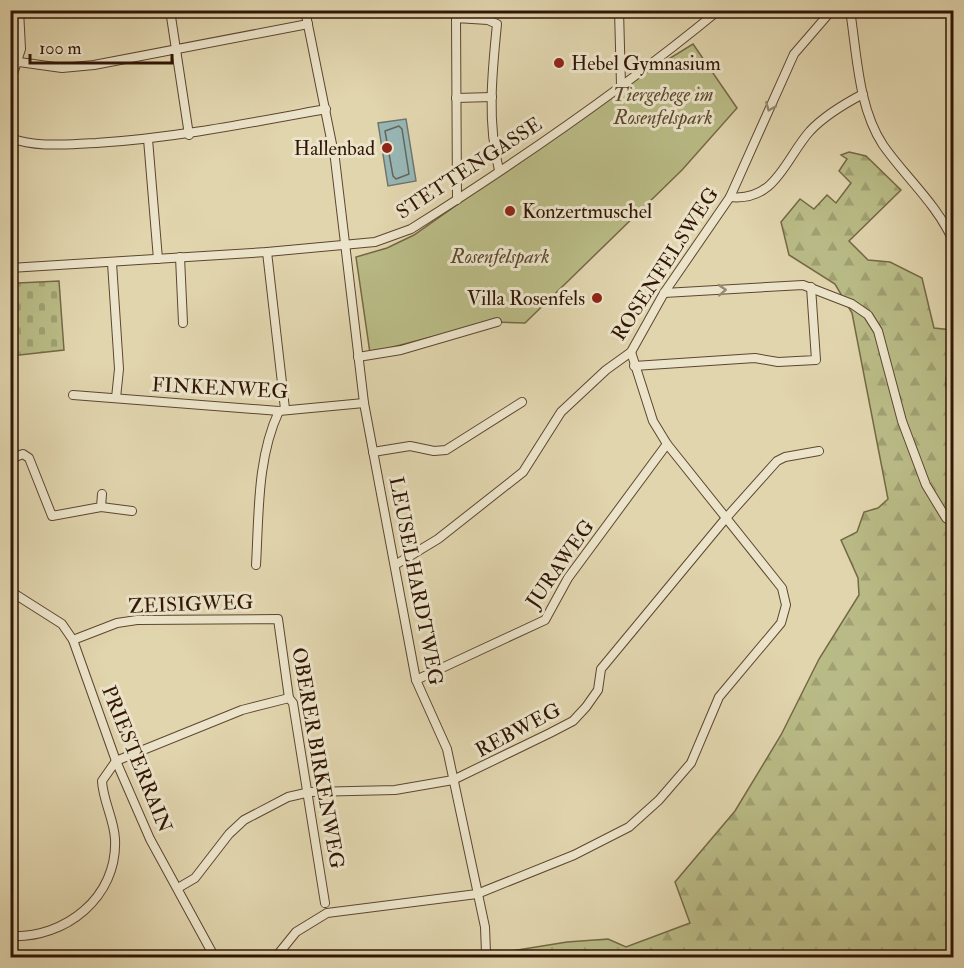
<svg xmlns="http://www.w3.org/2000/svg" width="964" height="968" viewBox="0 0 964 968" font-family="'IM FELL Double Pica',serif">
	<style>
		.forest { fill: url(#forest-firs); stroke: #756846; stroke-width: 1.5 }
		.cemetery { fill: url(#cemetery-stones); stroke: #756846; stroke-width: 1.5 }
		.park { fill: #b9bb86; stroke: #756846; stroke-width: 1.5 }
		.water { fill: #97b6b4; stroke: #6e766e; stroke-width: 1.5 }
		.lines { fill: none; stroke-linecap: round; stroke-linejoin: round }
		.shore { stroke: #64665d; stroke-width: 1.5 }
		.minor-casing { stroke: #5d4630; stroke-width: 10 }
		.minor { stroke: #ece4ca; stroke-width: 8 }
		.oneway { stroke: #988772 }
		.poi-dot { fill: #8f2418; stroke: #ece4ca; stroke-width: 2 }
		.labels { text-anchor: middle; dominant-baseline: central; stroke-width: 6; stroke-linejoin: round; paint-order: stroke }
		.poi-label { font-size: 20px; fill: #311606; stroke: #ece4ca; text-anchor: start }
		.park-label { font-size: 20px; font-style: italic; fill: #5a482c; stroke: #ece4ca }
		.street-label { font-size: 20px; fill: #311606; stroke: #ece4ca }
	</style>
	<defs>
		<pattern id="forest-firs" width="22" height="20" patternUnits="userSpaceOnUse" patternTransform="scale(1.5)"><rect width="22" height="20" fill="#b9bb86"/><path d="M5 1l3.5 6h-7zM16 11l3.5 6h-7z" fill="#a0a072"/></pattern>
		<pattern id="cemetery-stones" width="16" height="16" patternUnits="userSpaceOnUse" patternTransform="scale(1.5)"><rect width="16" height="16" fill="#b9bb86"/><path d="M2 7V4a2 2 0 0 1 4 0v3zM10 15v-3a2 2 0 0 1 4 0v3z" fill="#a0a072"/></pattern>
	</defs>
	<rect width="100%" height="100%" fill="#e1d5ae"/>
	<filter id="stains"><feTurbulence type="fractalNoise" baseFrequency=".00333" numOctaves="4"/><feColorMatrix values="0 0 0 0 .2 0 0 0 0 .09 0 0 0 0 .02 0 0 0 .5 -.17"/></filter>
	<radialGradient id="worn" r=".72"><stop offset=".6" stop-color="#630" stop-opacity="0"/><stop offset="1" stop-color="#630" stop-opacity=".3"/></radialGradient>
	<polygon class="forest" points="849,152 866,156 901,190 849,241 868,260 890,262 922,278 934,328 953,330 953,957 467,958 567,942 608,939 626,947 690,923 675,882 735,811 781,735 819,659 859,595 858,578 841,540 857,532 864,512 878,508 888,499 852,313 835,284 789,255 781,222 800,199 814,209 827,195 836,203 851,183 839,171 847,159 841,155"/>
	<polygon class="cemetery" points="10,277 14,277 18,283 59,281 64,350 11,356"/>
	<polygon class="park" points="693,44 737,108 682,170 525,323 489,322 370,353 356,257 387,248 414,235 628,84"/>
	<polygon class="water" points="406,119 416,181 388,186 378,123"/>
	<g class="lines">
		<polygon class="shore" points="399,126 402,129 409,174 396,179 393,176 385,131"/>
		<g class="minor-casing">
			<g id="minor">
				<polyline points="170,10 189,135"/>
				<polyline points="305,10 335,159 364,403 416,680 447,749 485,927 486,953"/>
				<polyline points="619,10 621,85"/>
				<path d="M850,10C857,54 858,107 883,145C906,178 938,205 954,243"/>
				<polyline points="19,62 62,68 94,65 308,24"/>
				<polyline points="10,83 21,49 19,10"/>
				<polyline points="456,98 492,97"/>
				<path d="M10,138C38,148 67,144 96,143C174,138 249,123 326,109"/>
				<polyline points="148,139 158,259"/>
				<path d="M730,197C776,202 785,159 810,131C825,115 844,104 863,94"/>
				<path d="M457,200L456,18L488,20L497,24C492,73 487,123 499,170"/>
				<polyline points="267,252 285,409"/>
				<polyline points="180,257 183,323"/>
				<polyline points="112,263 119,369 116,398"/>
				<path d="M10,268L267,252L375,242L411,229C517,162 622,90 719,10"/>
				<polyline points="664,293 803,285 852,304 868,315 878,331 902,421 926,485 946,518 954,524"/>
				<polyline points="954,340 950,385 954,403"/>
				<polyline points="358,357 401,350 497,322"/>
				<polyline points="634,366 755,358 778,362 816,360 811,287"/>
				<polyline points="73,395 279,411 364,403"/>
				<polyline points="373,452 410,446 434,451 446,450 522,402"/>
				<polyline points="10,459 23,454 29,458 52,516 101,507 102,494"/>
				<polyline points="101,507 132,511"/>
				<path d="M256,565C259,513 257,458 279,411"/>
				<polyline points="395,565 438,539 523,472 561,412 606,370 631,352 664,293 730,197 794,54 832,10"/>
				<polyline points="10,591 62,624 73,640 116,761 150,839 215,958"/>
				<polyline points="73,640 117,623 137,620 278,619 289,698 293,703 325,903"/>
				<polyline points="416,680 545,620 568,578 667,444"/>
				<polyline points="178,888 195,878 229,834 244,820 288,797 310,792 395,790 453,780 550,733 573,721 586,707 598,690 601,669 726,518 777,461 785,457 819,451"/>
				<path d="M10,936C65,939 118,897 115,839C114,819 103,801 102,781L116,761L242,710L289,698"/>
				<polyline points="275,958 296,932 327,913 477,894 574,855 629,827 659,800 691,763 719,697 781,623 786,605 782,588 667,444 653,421 631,352"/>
			</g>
		</g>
		<use href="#minor" class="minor"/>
	</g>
	<defs><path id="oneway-chevron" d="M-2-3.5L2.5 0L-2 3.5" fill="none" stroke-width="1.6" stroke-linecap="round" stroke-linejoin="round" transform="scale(1.5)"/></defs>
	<g class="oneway">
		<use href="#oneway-chevron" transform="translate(770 107) rotate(112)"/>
		<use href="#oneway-chevron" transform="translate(722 290) rotate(-3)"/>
	</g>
	<g class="poi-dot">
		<circle cx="559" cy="63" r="6"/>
		<circle cx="387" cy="148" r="6"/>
		<circle cx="510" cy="211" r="6"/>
		<circle cx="597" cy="298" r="6"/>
	</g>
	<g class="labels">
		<g class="poi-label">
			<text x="571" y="63">Hebel Gymnasium</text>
			<text x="375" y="148" text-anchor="end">Hallenbad</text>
			<text x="522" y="211">Konzertmuschel</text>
			<text x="585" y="298" text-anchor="end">Villa Rosenfels</text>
		</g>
		<g class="park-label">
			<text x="663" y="94">Tiergehege im<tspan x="663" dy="23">Rosenfelspark</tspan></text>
			<text x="500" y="256">Rosenfelspark</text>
		</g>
		<g class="street-label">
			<text transform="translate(469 168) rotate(-33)">STETTENGASSE</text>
			<text transform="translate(665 264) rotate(-57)">ROSENFELSWEG</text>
			<text transform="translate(220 388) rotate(3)">FINKENWEG</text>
			<text transform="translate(560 564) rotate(-55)">JURAWEG</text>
			<text transform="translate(416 581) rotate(79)">LEUSELHARDTWEG</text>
			<text transform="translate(191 604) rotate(-2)">ZEISIGWEG</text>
			<text transform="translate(518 730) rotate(-28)">REBWEG</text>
			<text transform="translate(318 758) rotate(80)">OBERER BIRKENWEG</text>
			<text transform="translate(137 759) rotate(68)">PRIESTERRAIN</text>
		</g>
	</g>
	<rect width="964" height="968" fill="none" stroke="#e1d5ae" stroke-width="36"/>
	<rect x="12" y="12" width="940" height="944" fill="none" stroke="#311606" stroke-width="3"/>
	<rect x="18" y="18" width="928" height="932" fill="none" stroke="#311606" stroke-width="1.5"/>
	<path d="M30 54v9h142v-9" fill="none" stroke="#311606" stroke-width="3"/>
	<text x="39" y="54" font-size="18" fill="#311606" stroke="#ece4ca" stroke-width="4.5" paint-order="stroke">100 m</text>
	<rect width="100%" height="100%" filter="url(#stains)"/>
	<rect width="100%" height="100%" fill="url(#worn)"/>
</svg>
